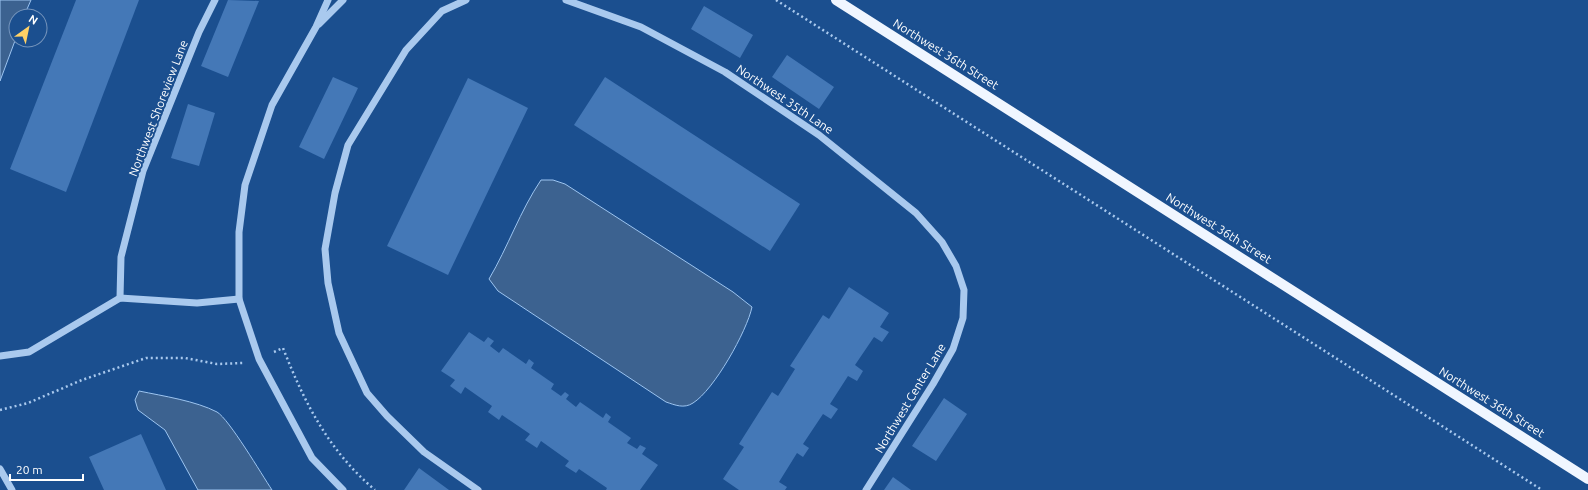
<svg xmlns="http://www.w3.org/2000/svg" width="1588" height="490" viewBox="0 0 1588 490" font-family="Ubuntu,sans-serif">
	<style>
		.water { fill: #3c6290; stroke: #9cc4f0 }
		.building { fill: #4478b7 }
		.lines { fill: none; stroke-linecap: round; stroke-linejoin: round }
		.path { stroke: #a9c9ee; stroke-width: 2.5; stroke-dasharray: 2 3; stroke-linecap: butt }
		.minor { stroke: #a9c9ee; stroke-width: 7 }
		.major { stroke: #f0f6ff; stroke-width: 10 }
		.labels { text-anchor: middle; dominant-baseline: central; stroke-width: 4; stroke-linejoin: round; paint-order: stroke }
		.street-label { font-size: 12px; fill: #fff; stroke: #1b4f8f }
	</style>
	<rect width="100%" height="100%" fill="#1b4f8f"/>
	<g class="water">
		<polygon points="0,0 31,0 24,16 16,16 16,38 0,81"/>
		<path d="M541,180H553L565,184L733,292L752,307C747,331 714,390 693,403C684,409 675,405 666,402L498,291L489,279C508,247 520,211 541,180Z"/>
		<path d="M139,391C163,396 196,401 217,412C229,419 262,475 272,490H198L165,430L138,410L135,400Z"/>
	</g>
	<g class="building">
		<polygon points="76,0 139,0 66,192 10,169"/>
		<polygon points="228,0 259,1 228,77 201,66"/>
		<polygon points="704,6 753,35 740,58 691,29"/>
		<polygon points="787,55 834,87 819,109 772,77"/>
		<polygon points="333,77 358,88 324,159 299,147"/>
		<polygon points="605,77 800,204 770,251 574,125"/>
		<polygon points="468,78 528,108 448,275 387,246"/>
		<polygon points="188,104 215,113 199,166 171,158"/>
		<polygon points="849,287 889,313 880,327 889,332 882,342 874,337 855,365 863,371 857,381 848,376 830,404 838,409 831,419 823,414 803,444 809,448 803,457 797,453 779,482 787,487 785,490 739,490 723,479 744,447 739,444 772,392 778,396 795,369 790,366 823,315 829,319"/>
		<polygon points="469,332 484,342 488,337 494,341 490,346 499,353 503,348 526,364 529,359 534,363 531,368 554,384 551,389 561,396 565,392 569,395 566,399 576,407 580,402 603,418 606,413 611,417 608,422 631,438 627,443 637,449 640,445 646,448 642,454 658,465 640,490 606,490 607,488 579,469 576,473 565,466 569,461 541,441 537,448 525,440 530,434 502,415 499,420 488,412 492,406 465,387 461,394 450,386 455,380 441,371"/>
		<polygon points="944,398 967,414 936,461 912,446"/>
		<polygon points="141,434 166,490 104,490 89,457"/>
		<polygon points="419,468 449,490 404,490"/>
		<polygon points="893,477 911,490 884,490"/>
	</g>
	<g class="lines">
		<g class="path">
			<polyline points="776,0 1542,490"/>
			<path d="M274,352L283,348C305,404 329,451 375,490"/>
			<polyline points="0,410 28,403 82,380 146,358 185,358 217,364 243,363"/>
		</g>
		<g class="minor">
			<polyline points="328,0 316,27 272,105 245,185 239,232 239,299 259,359 312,458 343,490"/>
			<polyline points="466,0 442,11 406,50 348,145 335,193 325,249 328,283 339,333 367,393 387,416 424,452 478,490"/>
			<polyline points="566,0 641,27 725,72 819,135 916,213 942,242 956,266 964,290 963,318 953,349 933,384 866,490"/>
			<polyline points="319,24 343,0"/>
			<polyline points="120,298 121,257 143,171 199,32 215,0"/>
			<polyline points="0,356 29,352 120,298 197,303 239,299"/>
			<polyline points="0,469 12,490"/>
		</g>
		<polyline class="major" points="836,0 1588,479"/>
	</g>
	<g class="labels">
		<g class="street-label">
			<text transform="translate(946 54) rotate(32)">Northwest 36th Street</text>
			<text transform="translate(785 99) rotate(34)">Northwest 35th Lane</text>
			<text transform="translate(158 108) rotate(-69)">Northwest Shoreview Lane</text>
			<text transform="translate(1219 228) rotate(32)">Northwest 36th Street</text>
			<text transform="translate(910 398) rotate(-59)">Northwest Center Lane</text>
			<text transform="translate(1492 402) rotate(32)">Northwest 36th Street</text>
		</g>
	</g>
	<g transform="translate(28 28) rotate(33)"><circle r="19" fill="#1b4f8f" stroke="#7695bc"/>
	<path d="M0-3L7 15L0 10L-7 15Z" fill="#ffd166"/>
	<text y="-6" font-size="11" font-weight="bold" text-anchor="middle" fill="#ffffff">N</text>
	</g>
	<path d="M10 474v6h73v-6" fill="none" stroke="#ffffff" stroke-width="2"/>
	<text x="16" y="474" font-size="12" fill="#ffffff" stroke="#1b4f8f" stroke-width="3" paint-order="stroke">20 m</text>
</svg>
